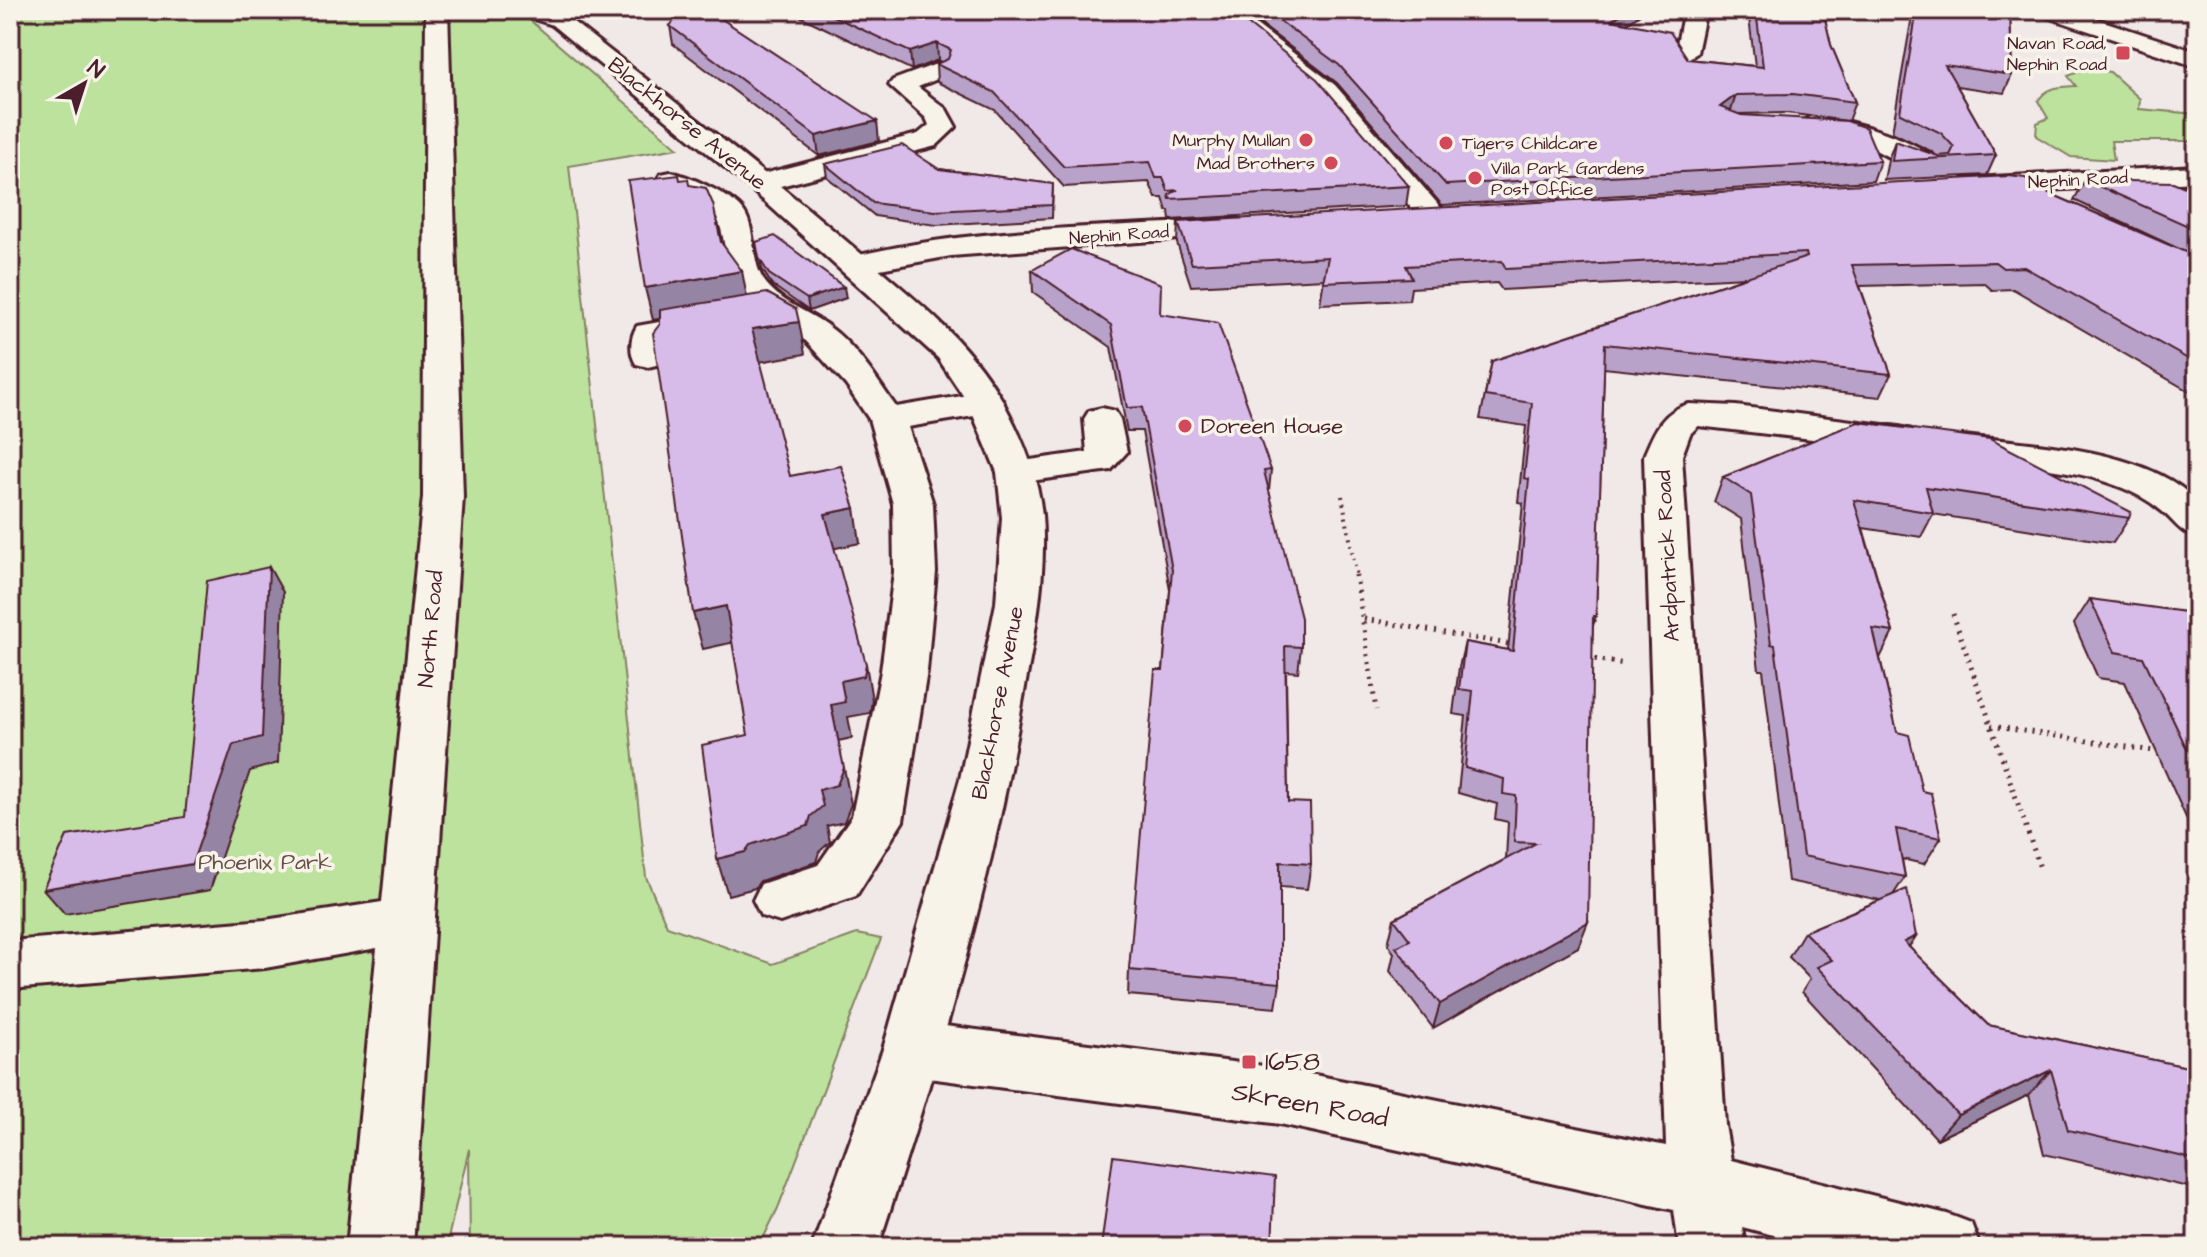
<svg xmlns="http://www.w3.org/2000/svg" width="2207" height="1257" viewBox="0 0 2207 1257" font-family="'Architects Daughter',sans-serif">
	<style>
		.green { fill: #bde29d; stroke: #848064; stroke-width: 2 }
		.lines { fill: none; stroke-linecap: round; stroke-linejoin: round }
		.minor-casing { stroke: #4a1f2b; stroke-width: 6 }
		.major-casing { stroke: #4a1f2b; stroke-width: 6 }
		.path-far1 { stroke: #4a1f2b; stroke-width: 4; stroke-dasharray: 2 5; stroke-linecap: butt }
		.path { stroke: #4a1f2b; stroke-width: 5; stroke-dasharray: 2 6; stroke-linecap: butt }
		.minor { fill: #f7f3e8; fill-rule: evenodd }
		.major { fill: #f7f3e8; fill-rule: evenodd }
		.wall { fill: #b9a2c9; stroke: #4a1f2b; stroke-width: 2 }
		.shaded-wall { fill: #9684a4; stroke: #4a1f2b; stroke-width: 2 }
		.building { fill: #d7bcea; stroke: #4a1f2b; stroke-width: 2 }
		.poi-dot { fill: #d1495b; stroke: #f7f3e8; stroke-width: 3 }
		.labels { text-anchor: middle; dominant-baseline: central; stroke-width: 7; stroke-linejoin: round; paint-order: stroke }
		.far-poi-label { font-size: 18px; fill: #4a1f2b; stroke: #f7f3e8; text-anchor: end }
		.far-street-label { font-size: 18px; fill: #4a1f2b; stroke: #f7f3e8 }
		.street-label { font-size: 22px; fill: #4a1f2b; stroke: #f7f3e8 }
		.poi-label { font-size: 22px; fill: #4a1f2b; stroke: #f7f3e8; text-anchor: start }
		.park-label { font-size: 22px; fill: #675048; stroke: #f7f3e8 }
		.near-poi-label { font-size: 26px; fill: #4a1f2b; stroke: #f7f3e8; text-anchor: start }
		.near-street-label { font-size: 26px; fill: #4a1f2b; stroke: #f7f3e8 }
	</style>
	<rect width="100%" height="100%" fill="#f1e8e8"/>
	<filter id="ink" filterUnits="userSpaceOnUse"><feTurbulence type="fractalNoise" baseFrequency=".0125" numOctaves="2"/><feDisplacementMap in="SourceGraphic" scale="16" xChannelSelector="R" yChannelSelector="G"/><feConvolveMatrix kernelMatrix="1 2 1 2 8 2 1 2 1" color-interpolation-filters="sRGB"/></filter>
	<g filter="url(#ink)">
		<g class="green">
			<polygon points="10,10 524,10 531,21 678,148 569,166 646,877 667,926 773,964 857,934 881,939 778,1208 759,1247 470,1247 469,1149 446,1247 10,1247"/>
			<polygon points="578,10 692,10 589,22"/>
			<path d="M2086,69L2110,72L2140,99L2139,109L2197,114V141H2111L2114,160L2071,157L2036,136L2037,123L2048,118L2038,101C2047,86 2060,87 2076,86L2068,76Z"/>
		</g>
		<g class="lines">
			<g class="minor-casing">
				<g id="minor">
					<polygon points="426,10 448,10 463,497 413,1247 347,1247 377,948 265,968 10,989 10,941 265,920 382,902 423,497"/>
					<polygon points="518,10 549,10 567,20 556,26 521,15"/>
					<polygon points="1213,10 1237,10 1335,85 1443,210 1447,216 1443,222 1423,222 1317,95"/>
					<polygon points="1684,10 1706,10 1697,53 1686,60 1675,53"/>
					<polygon points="939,63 951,70 947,75 918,87 946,109 956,127 936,146 761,191 751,189 747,183 751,177 918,134 929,125 926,118 889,85 893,80"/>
					<path d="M1813,115C1847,120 1922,138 1943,167L1939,173H1919L1864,144L1804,128L1800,123Z"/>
					<polygon points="2197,166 2197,182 1973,194 1963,192 1959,186 1963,180 1973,178"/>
					<path d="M671,172C691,177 722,191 738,205C758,222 749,257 763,279C778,302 808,311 828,326C856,346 877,380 896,407L986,392L999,395L1004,403L999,411L986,414L908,427L933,504L936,572L927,671L903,821L856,896L780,922L761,916L753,900L761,884L818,865L852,816L881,671L894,572L893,504L869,419L846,385L806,341L774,322L665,340V357L660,364L648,367L636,364C629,353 630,337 637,326L754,305C717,271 732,255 717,217L661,186L657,180L661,174Z"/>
					<path d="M1237,219L1247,222L1252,228L1247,234L951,256L858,273L847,270L843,264L847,258C973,226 1108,228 1237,219Z"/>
					<path d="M1689,404L1736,406L1899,427L1912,430L1917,438L1912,446L1899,449L1698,426L1690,434L1682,456L1725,1125L1731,1160L1947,1214L1971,1223L1980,1247H1820L1742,1227L1745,1247H1679L1674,1210L1280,1124L913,1076L892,1068L883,1049L892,1030L913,1022L1280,1068L1666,1146L1644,456C1654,432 1662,411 1689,404Z"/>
					<polygon points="1102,408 1115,411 1120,419 1127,452 1111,470 1016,483 1002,480 997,472 1002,464 1087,452 1084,419 1089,411"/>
					<path d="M1963,436C2032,444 2146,448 2197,501V537C2180,533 2176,523 2163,512C2148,499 2128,489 2109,483C2058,464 2002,468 1950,455L1944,447L1950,439Z"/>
				</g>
			</g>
			<g class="major-casing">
				<g id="major">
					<path d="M534,10H558C657,88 756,164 852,246C907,293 969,339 1004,404C1023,439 1038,476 1042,515C1047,576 1034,638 1023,698C992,885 937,1067 878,1247H812L883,1049L960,779L996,603L1002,518L997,472L968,403L938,358L751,189Z"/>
					<polygon points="2038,10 2070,10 2197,52 2197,67 2041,15"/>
				</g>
			</g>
			<polyline class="path-far1" points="1342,496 1357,577"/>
			<g class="path">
				<polyline points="1356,575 1376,710"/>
				<polyline points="1953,614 2041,871"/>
				<polyline points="1364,619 1514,645"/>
				<polyline points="1587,658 1625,664"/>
				<polyline points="1991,726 2160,752"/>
			</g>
			<use href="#minor" class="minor"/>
			<use href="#major" class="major"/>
		</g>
		<g class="wall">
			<polygon points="787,10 852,10 870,20 873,17 862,10 1230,10 1409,186 1406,206 1170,220 1169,211 1167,211 1163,198 1156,198 1149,182 1064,187 995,110 937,82 936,64 941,62 938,60 912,70"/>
			<polygon points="1242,10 1645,10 1627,23 1688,59 1755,66 1748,10 1823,10 1831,45 1855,102 1848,121 1786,113 1737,114 1880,161 1873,181 1442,205 1337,83"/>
			<polygon points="1913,10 2010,10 2012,75 2004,93 1957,86 1996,155 1987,175 1884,180 1888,160 1895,141 1936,156 1933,152 1892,132"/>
			<polygon points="670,26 879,141 819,156 673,44"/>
			<polygon points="825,164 939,169 1053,184 1052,218 936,225 875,216 827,177"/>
			<polygon points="2085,180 2197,192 2197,396 2013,289 1992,290 1984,283 1860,286 1891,374 1880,397 1604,368 1596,616 1593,626 1578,947 1433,1028 1390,971 1394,953 1388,944 1394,919 1506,859 1508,822 1495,819 1497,804 1458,793 1466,716 1453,714 1459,667 1465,642 1508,650 1523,503 1518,502 1526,426 1480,419 1492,361 1746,277 1502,290 1497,283 1411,288 1409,300 1320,304 1324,279 1191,286 1177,243 1178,222 2049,193 2177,248 2074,200"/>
			<polygon points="756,242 846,298 809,311 772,285 762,269"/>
			<polygon points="1032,270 1160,314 1271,470 1269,491 1301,647 1298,672 1286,671 1288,802 1311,864 1307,889 1280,887 1280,983 1276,1008 1128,995 1129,970 1163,670 1170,590 1142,431 1127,431 1111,347 1033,292"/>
			<polygon points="1858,422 2129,518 2113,543 1933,514 1921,537 1863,528 1893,632 1880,658 1897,732 1941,838 1924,864 1902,859 1905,877 1893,895 1916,936 1909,947 1988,1025 2197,1069 2197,1189 2044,1154 2029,1095 1937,1139 1802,992 1810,979 1789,957 1804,932 1880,900 1788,881 1763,670 1759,670 1741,519 1714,502 1723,477"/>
			<polygon points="2090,599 2197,620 2197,842 2125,682 2098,678 2074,624"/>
		</g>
		<g class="shaded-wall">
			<polygon points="1627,10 1645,10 1608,37 1612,20"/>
			<polygon points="937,43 938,60 912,70 910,52"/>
			<polygon points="1736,95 1730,114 1720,107"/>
			<polygon points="877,121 879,141 819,156 816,136"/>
			<polygon points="742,271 748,303 653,320 645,288"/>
			<polygon points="844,287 846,298 809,311 807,299"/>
			<polygon points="799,322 805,354 759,362 752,329"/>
			<polygon points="855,508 860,543 831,549 825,514"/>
			<polygon points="269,567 283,592 278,763 250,771 210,890 65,914 43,889 192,864"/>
			<polygon points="726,606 735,642 703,649 693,613"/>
			<polygon points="866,664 872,700 870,713 848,717 852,738 838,741 831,705 841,681"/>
			<polygon points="844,768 851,804 844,822 827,826 830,842 819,852 816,862 760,881 755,888 728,895 717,859 819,790"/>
			<polygon points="1588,922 1578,947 1433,1028 1440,1004"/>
			<polygon points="1916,936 1899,961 1904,942"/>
			<polygon points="2051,1070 2029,1095 1937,1139 1958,1115"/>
		</g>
		<g class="building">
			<polygon points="682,10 708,10 877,121 816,136 670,26"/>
			<polygon points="820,10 852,10 870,20 884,10 1230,10 1317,79 1409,186 1170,199 1169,195 1178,190 1168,191 1163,178 1156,178 1150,162 1064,167 994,92 936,64 948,59 951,50 937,43 910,52"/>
			<polygon points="1265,10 1627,10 1612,20 1670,32 1688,59 1763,67 1756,10 1823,10 1831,45 1855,102 1793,94 1736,95 1720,107 1741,115 1847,121 1866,128 1880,161 1446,185 1339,65"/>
			<polygon points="1917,10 2010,10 2012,75 1945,65 1996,155 1892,161 1895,141 1938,156 1950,155 1954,147 1941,133 1900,113"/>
			<polygon points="902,145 939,169 1053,184 1052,205 935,211 873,203 825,164"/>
			<polygon points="679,175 680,180 688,179 689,185 706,188 713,204 721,242 742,271 645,288 628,181"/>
			<polygon points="2009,176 2025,178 2049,193 2197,257 2197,364 2024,267 2003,268 1995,262 1852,265 1891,374 1605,344 1596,616 1593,616 1588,922 1440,1004 1396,947 1410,940 1394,919 1536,843 1514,842 1516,796 1503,794 1504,779 1465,768 1473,691 1459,689 1465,642 1513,651 1529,479 1524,478 1532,403 1485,396 1492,361 1807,257 1806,253 1506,269 1502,261 1406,266 1412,278 1323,282 1328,257 1192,264 1178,222"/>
			<polygon points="2085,180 2173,182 2197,192 2197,230"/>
			<polygon points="775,236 844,287 807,299 769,274 759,258 756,242"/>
			<polygon points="1071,249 1161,284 1160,314 1218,323 1271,470 1264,471 1301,618 1301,647 1285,646 1288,802 1310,803 1311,864 1280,862 1280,983 1129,970 1155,670 1163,670 1172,570 1142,407 1127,408 1111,325 1032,270"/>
			<polygon points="767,293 796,309 799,322 752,329 790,476 841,466 855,508 825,514 866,664 864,676 841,681 845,702 831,705 844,768 837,785 819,790 823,806 811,816 808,826 750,845 745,852 717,859 702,745 748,735 726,606 693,613 653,333 660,324 660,310"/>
			<polygon points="1858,422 1990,439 2131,512 2129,518 1926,487 1933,513 1854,500 1893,632 1873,629 1897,732 1909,735 1922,791 1931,793 1941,838 1896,829 1905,877 1803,856 1775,645 1771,644 1751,495 1723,477"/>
			<polygon points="269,567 262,737 233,745 192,864 43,889 67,836 185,817 207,581"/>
			<polygon points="2090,599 2193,613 2197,620 2197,770 2143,657 2115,652"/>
			<polygon points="1907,889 1916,936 1904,942 1988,1025 2197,1069 2197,1160 2068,1130 2051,1070 1958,1115 1817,967 1832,960 1804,932"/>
			<polygon points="1113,1156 1275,1177 1272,1247 1101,1247"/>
		</g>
	</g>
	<g class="poi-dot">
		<rect x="2115" y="45" width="16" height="16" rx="4"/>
		<circle cx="1306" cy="140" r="8"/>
		<circle cx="1446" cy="143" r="8"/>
		<circle cx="1331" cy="163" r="8"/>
		<circle cx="1475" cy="178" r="8"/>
		<circle cx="1185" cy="426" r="8"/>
		<rect x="1241" y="1054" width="16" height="16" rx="4"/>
	</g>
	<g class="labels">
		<g class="far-poi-label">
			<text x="2107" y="43">Navan Road,<tspan x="2107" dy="21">Nephin Road</tspan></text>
			<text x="1290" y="140">Murphy Mullan</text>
			<text x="1462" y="143" text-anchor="start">Tigers Childcare</text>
			<text x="1315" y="163">Mad Brothers</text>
			<text x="1491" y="168" text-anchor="start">Villa Park Gardens<tspan x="1491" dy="21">Post Office</tspan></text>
		</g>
		<g class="far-street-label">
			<text transform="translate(2078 180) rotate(-3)">Nephin Road</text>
			<text transform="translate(1119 235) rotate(-4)">Nephin Road</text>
		</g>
		<g class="street-label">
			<text transform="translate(687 124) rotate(39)">Blackhorse Avenue</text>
			<text transform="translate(1668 556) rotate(-93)">Ardpatrick Road</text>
			<text transform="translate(431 629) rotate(-85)">North Road</text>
			<text transform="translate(998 703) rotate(-79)">Blackhorse Avenue</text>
		</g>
		<g class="poi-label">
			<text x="1201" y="426">Doreen House</text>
		</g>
		<g class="park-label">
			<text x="265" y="862">Phoenix Park</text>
		</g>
		<g class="near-poi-label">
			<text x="1265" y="1062">1658</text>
		</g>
		<g class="near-street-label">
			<text transform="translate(1310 1105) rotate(10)">Skreen Road</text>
		</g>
	</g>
	<rect width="2207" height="1257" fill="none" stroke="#f7f3e8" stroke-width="40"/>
	<rect x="20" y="20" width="2167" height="1217" fill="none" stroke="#4a1f2b" stroke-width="3" filter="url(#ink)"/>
	<g transform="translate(84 84) rotate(39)" stroke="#f7f3e8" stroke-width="6" paint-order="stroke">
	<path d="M0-6L14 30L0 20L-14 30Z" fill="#4a1f2b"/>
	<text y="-12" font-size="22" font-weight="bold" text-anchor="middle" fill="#4a1f2b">N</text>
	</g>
</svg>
